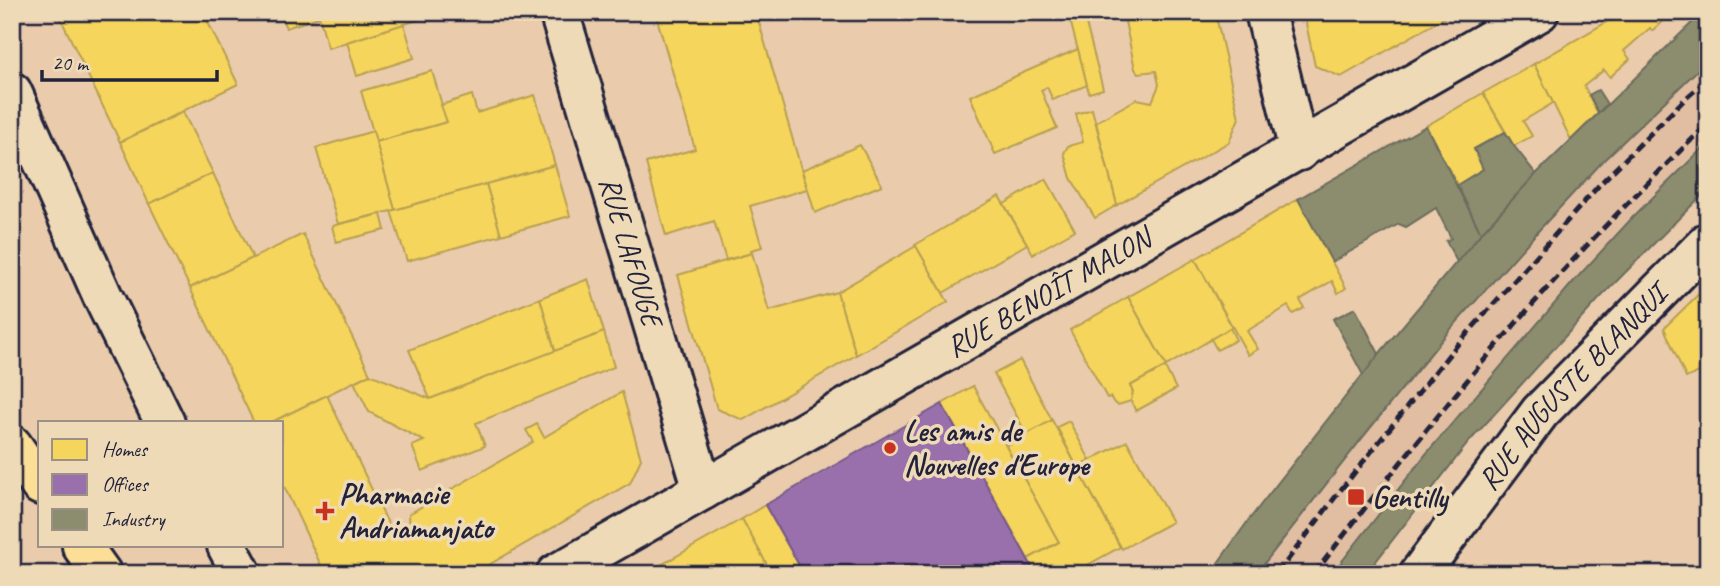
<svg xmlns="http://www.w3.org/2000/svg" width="1720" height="586" viewBox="0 0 1720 586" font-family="Caveat,sans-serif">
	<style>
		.built { fill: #e1bea1 }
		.homes { fill: #f6d55c; stroke: #b69f52; stroke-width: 2 }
		.offices { fill: #9970ab; stroke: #755989; stroke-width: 2 }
		.industry { fill: #8c8c6e; stroke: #6c6c5f; stroke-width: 2 }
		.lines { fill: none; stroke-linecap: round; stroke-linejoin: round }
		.street-casing { stroke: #22223b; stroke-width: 44 }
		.secondary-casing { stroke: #22223b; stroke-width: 44 }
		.highway-casing { stroke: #22223b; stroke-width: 44 }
		.street { stroke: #efdab8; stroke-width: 38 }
		.secondary { stroke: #efdab8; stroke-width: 38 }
		.highway { stroke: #fcde96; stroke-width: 38 }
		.rail { stroke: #22223b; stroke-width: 5; stroke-dasharray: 10 5; stroke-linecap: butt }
		.poi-dot { fill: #c8321e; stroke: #efdab8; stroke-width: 2.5 }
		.labels { text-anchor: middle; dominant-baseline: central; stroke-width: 7; stroke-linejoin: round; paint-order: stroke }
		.street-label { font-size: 30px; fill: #22223b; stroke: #efdab8 }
		.poi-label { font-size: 30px; font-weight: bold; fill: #22223b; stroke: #efdab8; text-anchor: start }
	</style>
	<rect width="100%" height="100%" fill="#eaccac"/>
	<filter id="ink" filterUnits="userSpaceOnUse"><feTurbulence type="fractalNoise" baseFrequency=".0143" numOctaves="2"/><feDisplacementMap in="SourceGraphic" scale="14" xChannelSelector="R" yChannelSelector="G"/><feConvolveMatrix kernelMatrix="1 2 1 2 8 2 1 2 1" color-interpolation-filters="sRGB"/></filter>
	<g filter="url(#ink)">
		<polygon class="built" points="1703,12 1708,12 1708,189 1600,298 1468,443 1366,574 1210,574 1248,521 1379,354 1536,174"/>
		<g class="homes">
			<polygon points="64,12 203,12 238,84 120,142 59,15"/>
			<polygon points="279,12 318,12 319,17 286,28"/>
			<polygon points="318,12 369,12 372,20 389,16 391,12 443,12 328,48"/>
			<polygon points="655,12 756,12 807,189 750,206 762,247 751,250 752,253 726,260 714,221 666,236 646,163 695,149"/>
			<polygon points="1068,12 1083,12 1103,89 1089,93"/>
			<polygon points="1123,12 1215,12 1239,118 1229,142 1117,205 1096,122 1137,99 1152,102 1159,85 1156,71 1138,73 1135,69"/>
			<polygon points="1307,12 1454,12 1341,77 1315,66 1304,14"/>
			<polygon points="1624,12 1672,12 1652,31 1650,28 1624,51 1630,59 1610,77 1604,70 1584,86 1598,113 1571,140 1534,64"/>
			<polygon points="404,24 414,58 357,76 347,42"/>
			<polygon points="1078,49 1087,85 1053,100 1047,87 1041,90 1057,128 995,154 970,96"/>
			<polygon points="1534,64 1553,103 1523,121 1532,136 1514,146 1483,93"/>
			<polygon points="432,71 447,122 376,142 361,91"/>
			<polygon points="1483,93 1505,132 1474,149 1483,169 1457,185 1426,126"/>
			<polygon points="472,95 477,113 535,95 555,165 395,210 376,142 447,122 441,105"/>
			<polygon points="1092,109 1117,205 1095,218 1071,178 1064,153 1068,146 1083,142 1076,114"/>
			<polygon points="183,112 213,173 149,204 120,142"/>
			<polygon points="373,131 395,210 338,224 316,148"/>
			<polygon points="860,145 882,185 815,213 802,170"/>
			<polygon points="555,165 570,216 501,235 486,184"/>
			<polygon points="213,173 253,258 190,288 149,204"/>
			<polygon points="1046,179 1075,230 1033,254 1004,204"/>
			<polygon points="486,184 501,235 407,261 391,211"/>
			<polygon points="999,196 1027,244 943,293 915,245"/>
			<polygon points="1298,199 1346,288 1338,293 1332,281 1300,300 1304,308 1293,314 1288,306 1247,331 1258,349 1248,355 1195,259"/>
			<polygon points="381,214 385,230 336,242 332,226"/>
			<polygon points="303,234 370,374 270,423 254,423 190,288"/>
			<polygon points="916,246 948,302 856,355 837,292"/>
			<polygon points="752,253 769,311 837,292 856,355 743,420 717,409 678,275"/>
			<polygon points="1195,259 1232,327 1166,366 1128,297"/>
			<polygon points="588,279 604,332 555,351 540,298"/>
			<polygon points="1708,285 1708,368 1686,378 1664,328"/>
			<polygon points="1128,297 1166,366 1130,386 1133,392 1131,401 1118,405 1114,403 1110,397 1107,398 1070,330"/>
			<polygon points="540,298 555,351 430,399 409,350"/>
			<polygon points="1230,328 1236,340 1217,350 1211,339"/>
			<polygon points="604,332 614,367 476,423 485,446 422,471 412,446 424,441 369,412 354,382 370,374 430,399"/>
			<polygon points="1020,360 1052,420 1027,435 994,374"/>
			<polygon points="1165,367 1176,389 1136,411 1131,401 1133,392 1130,386"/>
			<polygon points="973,386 1059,542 1028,559 942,404"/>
			<polygon points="622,392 641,459 630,483 473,574 325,574 282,482 282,423 270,423 327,395 392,532 403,538 410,534 409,514 533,442 526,430 537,424 544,437"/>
			<polygon points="1052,420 1120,547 1075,572 1076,574 1036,574 1028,559 1059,542 1006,446"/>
			<polygon points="1069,421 1090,460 1077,467 1057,427"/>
			<polygon points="1127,441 1172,522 1122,549 1077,467"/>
			<polygon points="765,505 804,574 772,574 742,519"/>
			<polygon points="742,519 772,574 645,574"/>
		</g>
		<polygon class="offices" points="942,404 1036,574 804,574 765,505"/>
		<g class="industry">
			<polygon points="1703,12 1708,12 1708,60 1604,160 1540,229 1449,331 1363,437 1256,574 1210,574 1248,521 1379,354 1481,233 1536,174"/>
			<polygon points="1598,90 1607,104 1598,113 1589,95"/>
			<polygon points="1426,126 1481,233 1457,262 1446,241 1451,238 1436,208 1406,227 1399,224 1332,262 1298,199"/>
			<polygon points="1505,132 1514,146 1536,174 1481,233 1457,185 1483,169 1474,149"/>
			<polygon points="1708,143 1708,189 1600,298 1468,443 1366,574 1332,574 1426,454 1574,281 1633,217"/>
			<polygon points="1355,308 1379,354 1363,375 1333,319"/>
		</g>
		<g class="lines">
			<g class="street-casing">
				<g id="street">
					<path id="s1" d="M559,12L703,490"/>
					<polyline points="1265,12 1299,151"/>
					<path id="s2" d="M556,574L1539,12"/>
					<path id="s3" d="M1419,574L1540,412L1708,242"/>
				</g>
			</g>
			<g class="secondary-casing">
				<g id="secondary">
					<polyline points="12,92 103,297 165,423"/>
					<polyline points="227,546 242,574"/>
				</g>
			</g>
			<g class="highway-casing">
				<g id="highway">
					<polyline points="12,445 40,485"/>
					<polyline points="82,546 102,574"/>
				</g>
			</g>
			<use href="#street" class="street"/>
			<use href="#secondary" class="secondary"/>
			<use href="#highway" class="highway"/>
			<g class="rail">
				<polyline points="1277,574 1343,487 1451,352 1601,183 1684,100 1708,79"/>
				<path d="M1314,574C1390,475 1467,376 1551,284C1601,229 1654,176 1708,124"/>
			</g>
		</g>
	</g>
	<g class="poi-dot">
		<circle cx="890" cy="448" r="7"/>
		<rect x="1347" y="488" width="18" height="18" rx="3.5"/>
		<path d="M321.5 500.5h7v7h7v7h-7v7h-7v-7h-7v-7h7z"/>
	</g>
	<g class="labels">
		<g class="street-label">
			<text stroke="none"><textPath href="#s1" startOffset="250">RUE LAFOUGE</textPath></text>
			<text stroke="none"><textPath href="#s2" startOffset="567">RUE BENOÎT MALON</textPath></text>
			<text stroke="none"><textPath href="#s3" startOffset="242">RUE AUGUSTE BLANQUI</textPath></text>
		</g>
		<g class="poi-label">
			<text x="904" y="431">Les amis de<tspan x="904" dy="34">Nouvelles d'Europe</tspan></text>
			<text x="339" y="494">Pharmacie<tspan x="339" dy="34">Andriamanjato</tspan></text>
			<text x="1372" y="497">Gentilly</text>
		</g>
	</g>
	<rect width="1720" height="586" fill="none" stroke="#efdab8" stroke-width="42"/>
	<rect x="21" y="21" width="1678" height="544" fill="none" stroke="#22223b" stroke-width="2.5" filter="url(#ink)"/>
	<rect x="38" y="421" width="245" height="126" fill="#efdab8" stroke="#9d9086" stroke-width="2"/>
	<rect x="52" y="439" width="35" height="21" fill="#f6d55c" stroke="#9d9086" stroke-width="2"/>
	<text x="102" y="456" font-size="21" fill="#22223b">Homes</text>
	<rect x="52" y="474" width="35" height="21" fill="#9970ab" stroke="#9d9086" stroke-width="2"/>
	<text x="102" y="491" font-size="21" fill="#22223b">Offices</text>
	<rect x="52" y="509" width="35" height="21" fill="#8c8c6e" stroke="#9d9086" stroke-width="2"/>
	<text x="102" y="526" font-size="21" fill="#22223b">Industry</text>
	<path d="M42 70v10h175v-10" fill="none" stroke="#22223b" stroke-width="3.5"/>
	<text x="52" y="70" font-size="21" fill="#22223b" stroke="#efdab8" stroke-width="5" paint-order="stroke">20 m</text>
</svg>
